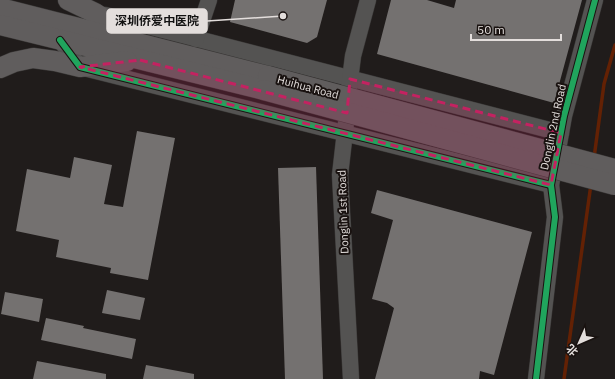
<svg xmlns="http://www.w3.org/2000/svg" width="615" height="379" viewBox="0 0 615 379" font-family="'IBM Plex Sans','Noto Sans SC',sans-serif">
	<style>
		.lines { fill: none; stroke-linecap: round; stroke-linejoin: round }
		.stream { stroke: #632104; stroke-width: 3.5 }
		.building { fill: #747170 }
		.minor-casing { stroke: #3a3837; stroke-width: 17 }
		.major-casing { stroke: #3a3837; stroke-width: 21 }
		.minor { stroke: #545352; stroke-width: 16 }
		.major { stroke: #605d5d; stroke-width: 20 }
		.major-bridge-casing { stroke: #3a3837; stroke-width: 21; stroke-linecap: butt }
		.major-bridge { stroke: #605d5d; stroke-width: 20 }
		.cycleway-casing { stroke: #191210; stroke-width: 8 }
		.cycleway { stroke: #20a55d; stroke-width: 6 }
		.marked { fill: #c42261; fill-opacity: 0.2; stroke: #c42261; stroke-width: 3; stroke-dasharray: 8 5; stroke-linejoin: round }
		.labels { text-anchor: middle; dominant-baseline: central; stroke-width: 4; stroke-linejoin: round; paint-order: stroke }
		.street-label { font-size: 11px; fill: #e3dedc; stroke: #191210 }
		.leader { fill: none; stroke: #e3dedc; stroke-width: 1.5 }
		.callout-dot { fill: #e3dedc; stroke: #191210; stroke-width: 1.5 }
		.callout { fill: #e3dedc; stroke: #e3dedc; stroke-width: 1.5 }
		.callout-label { font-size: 12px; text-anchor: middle; font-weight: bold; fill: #111 }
	</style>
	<rect width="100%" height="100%" fill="#201c1b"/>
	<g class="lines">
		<g class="stream">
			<polyline points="594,158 604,84 615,45"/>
			<polyline points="564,379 591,184"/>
		</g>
	</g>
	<g class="building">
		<polygon points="235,0 327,0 317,37 307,43 230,22"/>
		<polygon points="391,0 427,0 454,8 456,0 582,0 554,103 377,54"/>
		<polygon points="137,131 175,138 148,280 110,273 111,268 56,257 59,240 16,231 27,169 70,178 74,157 112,165 104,204 123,207"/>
		<polygon points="316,167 323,379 285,379 278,168"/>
		<polygon points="377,190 532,232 494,375 480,371 479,379 375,379 394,308 387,303 372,299 393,220 371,213"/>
		<polygon points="107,290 145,298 140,320 102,313"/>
		<polygon points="5,292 43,299 39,322 1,314"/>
		<polygon points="46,318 84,326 83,328 136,339 132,359 41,340"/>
		<polygon points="37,361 106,374 106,379 33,379"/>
		<polygon points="146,365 194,374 194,379 143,379"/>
	</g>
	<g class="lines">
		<g class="minor-casing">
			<g id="minor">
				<polyline points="105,15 561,133"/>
				<polyline points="196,39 209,0"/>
				<polyline points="60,40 80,67 551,185"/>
				<polyline points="349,88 353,56 368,0"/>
				<polyline points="346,123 340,175 351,379"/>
				<polyline points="559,144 564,116 595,0"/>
				<polyline points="536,379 555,217 551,185 553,174"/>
			</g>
		</g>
		<g class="major-casing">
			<g id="major">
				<polyline points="68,0 95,13 131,36"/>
				<polyline points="0,8 268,76"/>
				<polyline points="0,25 264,90"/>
				<polyline points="0,68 14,62 33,58 55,61 80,67 127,61"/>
			</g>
		</g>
		<use href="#minor" class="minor"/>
		<use href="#major" class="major"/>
		<g class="major-bridge-casing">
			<g id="major-bridge">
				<polyline points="268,76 615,169"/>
				<polyline points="264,90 615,185"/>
			</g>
		</g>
		<use href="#major-bridge" class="major-bridge"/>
		<g class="cycleway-casing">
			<g id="cycleway">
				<polyline points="60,40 80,67 551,185"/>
				<polyline points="536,379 555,217 551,185 564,116 595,0"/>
			</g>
		</g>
		<use href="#cycleway" class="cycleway"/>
	</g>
	<path class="marked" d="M140,60L347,113L350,79L561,133L551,185L80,67Z"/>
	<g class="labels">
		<g class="street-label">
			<text transform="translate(308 87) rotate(15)">Huihua Road</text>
			<text transform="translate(553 127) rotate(-78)">Donglin 2nd Road</text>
			<text transform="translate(343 212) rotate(-92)">Donglin 1st Road</text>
		</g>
	</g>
	<path class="leader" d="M283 16L207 21"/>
	<circle class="callout-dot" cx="283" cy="16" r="4"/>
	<rect class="callout" x="107" y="9" width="100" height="24" rx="4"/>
	<g class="callout-label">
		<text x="157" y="25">深圳侨爱中医院</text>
	</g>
	<g transform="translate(579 343) rotate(225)" stroke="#191210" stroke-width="3" paint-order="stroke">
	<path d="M0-3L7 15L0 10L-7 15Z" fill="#e3dedc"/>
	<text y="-6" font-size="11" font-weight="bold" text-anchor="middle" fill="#e3dedc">北</text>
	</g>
	<path d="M471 34v6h90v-6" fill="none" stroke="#e3dedc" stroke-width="2"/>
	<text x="477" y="34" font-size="12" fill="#e3dedc" stroke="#191210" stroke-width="3" paint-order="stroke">50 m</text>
</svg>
